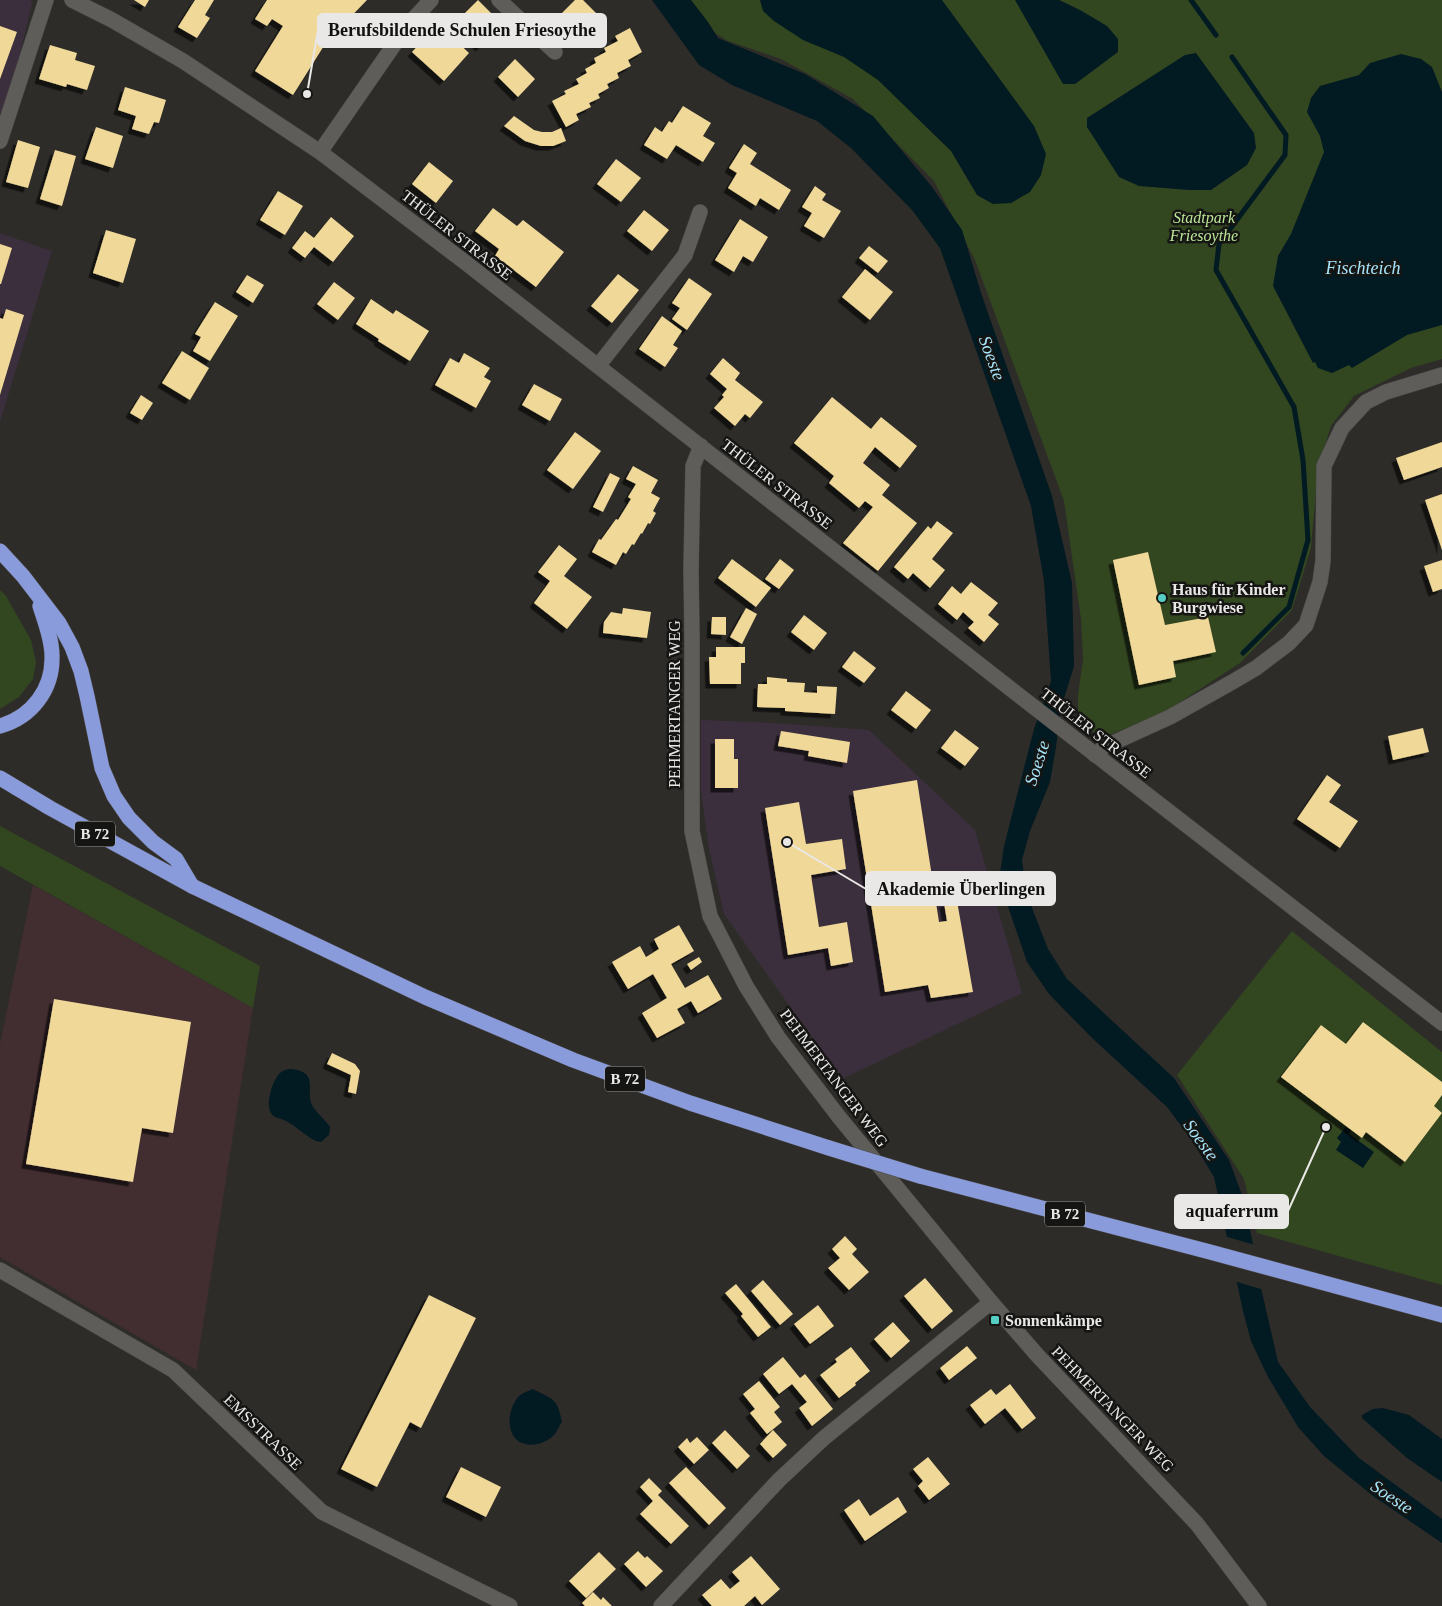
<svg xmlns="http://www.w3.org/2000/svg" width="1442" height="1606" viewBox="0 0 1442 1606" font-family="'Times New Roman',serif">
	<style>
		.commercial { fill: #3c2f3d }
		.industrial { fill: #422e31 }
		.green { fill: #324620 }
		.water { fill: #021a22 }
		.pier { fill: #2d2c29 }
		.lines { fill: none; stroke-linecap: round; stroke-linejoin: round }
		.stream { stroke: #021a22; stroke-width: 5 }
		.building { fill: #f0d899; filter: url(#shadow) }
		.minor-casing { stroke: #494845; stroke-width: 16 }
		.highway-casing { stroke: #494845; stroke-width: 16 }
		.minor { stroke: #5e5d5a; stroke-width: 15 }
		.highway { stroke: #8a9bdc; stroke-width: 15 }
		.highway-bridge-casing { stroke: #494845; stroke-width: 16; stroke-linecap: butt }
		.highway-bridge { stroke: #8a9bdc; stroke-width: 15 }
		.poi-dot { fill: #56cec4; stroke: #151513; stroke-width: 2 }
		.labels { text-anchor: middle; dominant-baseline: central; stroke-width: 5; stroke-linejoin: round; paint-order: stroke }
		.shield { fill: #151513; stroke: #a9a9a7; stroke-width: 1 }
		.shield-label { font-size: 15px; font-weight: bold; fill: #e9e8e6 }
		.park-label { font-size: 16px; font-style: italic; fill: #bae696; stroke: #151513 }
		.street-label { font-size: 16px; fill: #e9e8e6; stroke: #151513 }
		.poi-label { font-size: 16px; font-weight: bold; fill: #e9e8e6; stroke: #151513; text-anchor: start }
		.water-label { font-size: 18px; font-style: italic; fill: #a7e4fa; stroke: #151513 }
		.leader { fill: none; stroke: #e9e8e6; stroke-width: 2 }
		.callout-dot { fill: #e9e8e6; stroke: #151513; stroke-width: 2 }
		.callout { fill: #e9e8e6; stroke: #e9e8e6; stroke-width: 2 }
		.callout-label { font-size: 18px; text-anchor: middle; font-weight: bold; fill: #111 }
	</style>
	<defs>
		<filter id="shadow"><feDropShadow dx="-4.5" dy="4.5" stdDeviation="0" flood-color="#0009"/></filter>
	</defs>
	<rect width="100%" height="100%" fill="#2d2c29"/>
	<g class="commercial">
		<polygon points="0,0 31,0 32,3 0,140"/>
		<polygon points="0,233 52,251 0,422"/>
		<polygon points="701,720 774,723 869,730 975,830 1022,993 842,1079 724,914 709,849 701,792"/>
	</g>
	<polygon class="industrial" points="33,885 253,1008 196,1370 0,1257 0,1044"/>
	<g class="green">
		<polygon points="680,0 1442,0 1442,359 1411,368 1354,396 1331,426 1318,468 1311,548 1292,610 1240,663 1165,712 1100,739 1078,716 1078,695 1083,659 1081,619 1064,501 975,260 934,181 853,99 781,59 728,41 696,21"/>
		<polygon points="0,590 6,596 31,640 36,662 33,679 19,697 0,709"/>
		<polygon points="0,826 260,966 253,1008 0,866"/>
		<polygon points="1292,931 1442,1052 1442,1285 1257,1233 1244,1179 1177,1075"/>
	</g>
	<g class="water">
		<polygon points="652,0 691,0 708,22 718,38 805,74 873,116 932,187 962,230 981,293 1052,496 1072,583 1074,666 1061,708 1056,747 1050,782 1030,831 1022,860 1026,888 1032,908 1048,949 1067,979 1174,1078 1229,1160 1245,1203 1262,1292 1278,1362 1310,1407 1359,1458 1442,1519 1442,1543 1373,1496 1324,1456 1298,1427 1268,1377 1251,1341 1243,1311 1214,1177 1191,1139 1167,1107 1091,1037 1049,994 1027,962 999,880 1004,846 1034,729 1051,681 1044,581 1031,506 940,248 912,210 851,148 817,121 732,85 699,65"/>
		<polygon points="760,0 942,0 1034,126 1046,154 1041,175 1030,192 1011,203 993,204 977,195 951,151 878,80 844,57 803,40 774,21 763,11"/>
		<polygon points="1015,0 1059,0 1080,10 1107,26 1118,39 1118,52 1075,84 1063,84"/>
		<polygon points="1196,53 1254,133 1256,148 1247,165 1211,190 1189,190 1139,186 1119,177 1087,127 1087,118 1185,55"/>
		<polygon points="1401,54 1421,59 1432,67 1442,92 1442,325 1407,335 1352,368 1349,365 1332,373 1318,368 1315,362 1313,363 1273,286 1278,256 1291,234 1324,152 1320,136 1307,112 1311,98 1320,86 1359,75 1370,63"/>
		<path d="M291,1069C320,1072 305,1090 312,1105C317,1114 325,1119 330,1127L329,1135L321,1142C311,1142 296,1125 284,1120C279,1118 274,1118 271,1113C265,1104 273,1079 280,1073C284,1070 287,1069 291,1069Z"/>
		<polygon points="1346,1127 1351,1130 1349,1134 1374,1152 1363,1168 1336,1150 1341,1142 1337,1138"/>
		<path d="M533,1389C553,1400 557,1397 562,1422C559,1426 557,1432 554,1435C545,1444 528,1449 517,1440C505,1429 509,1407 519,1396C522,1393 529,1391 533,1389Z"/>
		<polygon points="1383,1408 1409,1415 1442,1439 1442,1482 1407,1458 1362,1418 1362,1415 1373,1409"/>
	</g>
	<polygon class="pier" points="1224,1236 1255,1245 1264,1290 1234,1281"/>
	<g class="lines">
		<g class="stream">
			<polyline points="1191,0 1216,35"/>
			<polyline points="1232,57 1286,135 1285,155 1219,244 1216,270 1294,407 1303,460 1308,540 1289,607 1243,653"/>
		</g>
	</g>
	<g class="building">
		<polygon points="134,0 149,0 145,7"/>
		<polygon points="195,0 214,0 205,15 210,18 197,38 178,27"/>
		<polygon points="267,0 367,0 327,41 293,95 255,71 283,26 272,19 267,26 255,19"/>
		<polygon points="478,0 503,25 480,47 456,22"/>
		<polygon points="575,0 583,0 603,20 586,37 562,13"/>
		<polygon points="438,24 469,53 444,81 412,52"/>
		<polygon points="0,26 17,32 0,79"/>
		<polygon points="630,28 642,52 628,60 631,66 617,73 619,78 607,84 609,88 598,94 600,98 589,103 591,107 576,114 579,120 566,127 552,101 566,94 564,91 579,84 576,79 587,73 585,69 596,63 594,58 606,52 604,48 618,41 615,36"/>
		<polygon points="50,45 77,53 75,60 95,66 87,90 67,84 66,87 39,79"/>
		<polygon points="515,59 535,79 518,97 498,77"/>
		<polygon points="125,87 166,100 159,123 154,122 149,134 132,129 136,116 118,110"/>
		<polygon points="683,106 711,123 703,136 715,143 703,162 676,145 667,159 644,145 655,127 662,132 669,121 672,123"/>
		<polygon points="514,116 534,130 542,132 552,132 561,128 566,141 553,146 541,146 525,141 504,126"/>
		<polygon points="96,127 123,136 113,168 85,159"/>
		<polygon points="18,140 40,147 28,188 6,182"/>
		<polygon points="744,144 757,153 750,164 791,190 779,210 760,198 756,206 728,188 737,173 729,168"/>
		<polygon points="55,150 76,156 62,206 40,199"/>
		<polygon points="616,159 641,178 621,202 597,184"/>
		<polygon points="429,162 453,181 436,203 412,184"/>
		<polygon points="815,186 826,194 822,200 841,211 824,238 804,226 812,213 802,207"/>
		<polygon points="278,191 303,206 285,235 260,220"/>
		<polygon points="493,208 517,226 523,220 564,252 536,287 495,256 499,249 475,231"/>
		<polygon points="644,210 669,230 652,251 627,231"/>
		<polygon points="331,217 354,236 333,262 314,247 305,258 292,248 305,231 314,238"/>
		<polygon points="740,219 768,237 753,262 743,256 734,272 715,260"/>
		<polygon points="106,230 136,239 123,283 93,273"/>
		<polygon points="0,244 12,248 1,284 0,284"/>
		<polygon points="869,246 888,261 878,273 859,258"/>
		<polygon points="865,269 893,292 870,320 842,297"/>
		<polygon points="618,274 639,290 612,323 591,306"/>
		<polygon points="247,275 264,285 253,303 236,292"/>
		<polygon points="689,278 712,294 687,330 672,319 680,308 672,303"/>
		<polygon points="334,282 355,298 338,320 317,304"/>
		<polygon points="371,299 393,314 396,310 429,331 410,361 378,341 379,339 356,324"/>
		<polygon points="215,302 238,316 210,361 193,351 201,337 195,334"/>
		<polygon points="6,309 24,315 0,395 0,318 3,319"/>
		<polygon points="662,316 682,331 673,345 678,348 665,367 639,349"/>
		<polygon points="182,351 209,368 190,400 162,383"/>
		<polygon points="464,353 490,368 484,377 491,381 476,408 435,385 450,358 459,363"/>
		<polygon points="723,358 740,373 735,380 763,402 750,418 745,414 735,426 714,408 724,397 722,395 727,389 710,374"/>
		<polygon points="534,384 562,399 550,421 522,405"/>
		<polygon points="141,395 153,403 142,420 130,413"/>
		<polygon points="832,397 871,429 881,417 917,446 900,468 875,447 863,463 890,485 882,495 917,523 878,571 843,543 873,507 865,501 859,508 829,483 834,476 794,443"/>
		<polygon points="575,432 601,451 573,489 547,470"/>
		<polygon points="1442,442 1442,467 1404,480 1396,458"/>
		<polygon points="633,466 658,480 651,493 660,498 653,511 656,513 650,524 648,523 642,534 641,533 634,545 632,544 626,554 623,552 616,565 592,552 599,539 601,540 616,519 618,520 631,499 628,497 636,484 626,479"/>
		<polygon points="610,473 620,478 603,512 593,507"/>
		<polygon points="1442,494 1442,550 1425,500"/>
		<polygon points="937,521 953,533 932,559 945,570 930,588 913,573 908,579 894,567 928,526 931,529"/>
		<polygon points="559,545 577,559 564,576 592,597 567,629 534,603 550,581 538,572"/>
		<polygon points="1148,552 1165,625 1208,617 1216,652 1173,661 1176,677 1139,685 1113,560"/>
		<polygon points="732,559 771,588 756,607 718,578"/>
		<polygon points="780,559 794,570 779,589 765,579"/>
		<polygon points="1442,560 1442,589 1433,592 1424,566"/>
		<polygon points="971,582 998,603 988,615 999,624 984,642 968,628 974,622 963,612 957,620 938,604 952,586 961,594"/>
		<polygon points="623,608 651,612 647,638 603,633 604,622 611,612 622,614"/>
		<polygon points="746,608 757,614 742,644 730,637"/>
		<polygon points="804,615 827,633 814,650 791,632"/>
		<polygon points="712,617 726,617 726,635 711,634"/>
		<polygon points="716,647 745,647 745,663 741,663 741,684 710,684 709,657 716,657"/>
		<polygon points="854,651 876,668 864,683 842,667"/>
		<polygon points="767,677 787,679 787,682 805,683 804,692 817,693 817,686 837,687 835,714 785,711 785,708 757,707 758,684 767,684"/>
		<polygon points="906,691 931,710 916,729 891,710"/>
		<polygon points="1423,728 1429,752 1393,760 1388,736"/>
		<polygon points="955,730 979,748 965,766 941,748"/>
		<polygon points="781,731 850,742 847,763 808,756 809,751 778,746"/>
		<polygon points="715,739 734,739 734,759 738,759 738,788 715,788"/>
		<polygon points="1327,775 1341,785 1329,802 1358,821 1340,848 1297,819"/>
		<polygon points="917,780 939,922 947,921 944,903 957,901 973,992 931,998 928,985 885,992 853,791"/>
		<polygon points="799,802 806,844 842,839 846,869 811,875 819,927 847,922 853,962 831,966 828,948 788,955 765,808"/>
		<polygon points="679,925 694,951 671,964 685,988 708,975 722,999 698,1013 691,1001 677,1009 685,1023 657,1038 642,1013 667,998 653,974 628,989 612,962 640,946 646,957 659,949 654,939"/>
		<polygon points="699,957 702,962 691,970 687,964"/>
		<polygon points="54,999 191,1022 173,1133 142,1128 133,1182 26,1164"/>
		<polygon points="1363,1022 1442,1082 1442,1095 1434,1106 1442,1113 1405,1162 1366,1132 1362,1138 1281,1077 1321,1025 1346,1044"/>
		<polygon points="332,1053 355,1064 360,1071 356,1094 348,1092 351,1075 327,1064"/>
		<polygon points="845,1236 857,1249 852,1254 869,1272 849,1290 828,1268 840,1258 832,1249"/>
		<polygon points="925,1278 953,1311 932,1329 904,1296"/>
		<polygon points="763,1280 793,1314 780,1325 751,1291"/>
		<polygon points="736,1284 771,1327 758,1337 741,1316 743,1314 725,1293"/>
		<polygon points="429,1295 476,1318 421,1428 410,1422 377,1487 341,1469"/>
		<polygon points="818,1305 834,1326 810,1344 794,1324"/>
		<polygon points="893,1322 910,1341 891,1358 874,1339"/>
		<polygon points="967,1346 977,1358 949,1380 940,1368"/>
		<polygon points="851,1347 870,1371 855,1383 856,1385 839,1398 820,1375 837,1362 835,1359"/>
		<polygon points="783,1357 800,1378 805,1374 833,1409 812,1426 799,1408 807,1402 792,1384 779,1394 763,1374"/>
		<polygon points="759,1381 780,1407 774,1412 782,1422 767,1434 750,1413 755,1409 743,1394"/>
		<polygon points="1010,1384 1036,1418 1022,1429 1005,1408 985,1424 970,1405 991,1389 996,1395"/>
		<polygon points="725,1430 750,1456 737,1469 712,1443"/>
		<polygon points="773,1430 787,1445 773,1458 760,1444"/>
		<polygon points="697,1437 709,1450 694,1464 678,1447 687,1438 690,1443"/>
		<polygon points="928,1457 950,1484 929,1500 918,1486 923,1481 913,1469"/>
		<polygon points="461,1467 501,1487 486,1517 446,1497"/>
		<polygon points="686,1467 726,1508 709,1525 669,1483"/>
		<polygon points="649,1478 662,1491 658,1495 689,1526 671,1544 640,1514 653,1501 640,1487"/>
		<polygon points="898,1497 907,1512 865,1541 844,1510 859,1499 870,1516"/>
		<polygon points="638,1551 645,1558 647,1556 663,1571 646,1587 624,1564"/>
		<polygon points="599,1552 616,1569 586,1598 569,1581"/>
		<polygon points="751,1556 780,1589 762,1605 755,1596 744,1606 712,1606 702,1595 721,1579 730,1589 740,1581 732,1572"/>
		<polygon points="593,1592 601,1600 603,1597 612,1606 585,1606 582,1603"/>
	</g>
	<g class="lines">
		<g class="minor-casing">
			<g id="minor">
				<polyline points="72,0 112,20 183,61 320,152 466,263 1030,704 1442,1023"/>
				<polyline points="499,0 555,52"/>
				<polyline points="0,141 46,0"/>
				<polyline points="320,152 407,26 431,0"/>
				<polyline points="598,366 685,255 700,212"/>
				<polyline points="701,446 693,466 691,570 692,638 692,831 710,916 746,986 778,1037 839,1117 991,1302 1038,1356 1197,1524 1259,1606"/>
				<polyline points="1095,755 1104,747 1170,717 1234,681 1256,668 1289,643 1306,625 1320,582 1323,561 1324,466 1342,428 1366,402 1386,392 1442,375"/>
				<polyline points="0,1270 173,1370 322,1512 510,1606"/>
				<polyline points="661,1606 779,1480 824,1438 991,1302"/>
			</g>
		</g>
		<g class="highway-casing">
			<g id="highway">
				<polyline points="0,551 23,576 59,623 72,647 81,671 87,696 102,768 114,796 129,818 153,842 176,859 192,886"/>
				<path d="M0,726C32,717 53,689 52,656C52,639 45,622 40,606"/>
				<polyline points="0,778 50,808 192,886 425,997 573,1060 690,1103 829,1148"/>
				<polyline points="920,1176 1210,1252 1442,1315"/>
			</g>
		</g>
		<use href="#minor" class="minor"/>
		<use href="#highway" class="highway"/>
		<g class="highway-bridge-casing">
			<polyline id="highway-bridge" points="829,1148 920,1176"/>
		</g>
		<use href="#highway-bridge" class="highway-bridge"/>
	</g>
	<g class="poi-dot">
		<circle cx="1162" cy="598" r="5"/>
		<rect x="990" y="1315" width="10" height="10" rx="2.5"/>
	</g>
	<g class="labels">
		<g class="shield">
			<rect x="75" y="821.5" width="40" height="25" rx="4"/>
			<rect x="605" y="1066.5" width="40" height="25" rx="4"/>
			<rect x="1045" y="1201.5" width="40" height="25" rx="4"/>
		</g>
		<g class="shield-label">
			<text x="95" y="834">B 72</text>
			<text x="625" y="1079">B 72</text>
			<text x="1065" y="1214">B 72</text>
		</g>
		<g class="park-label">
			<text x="1204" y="217">Stadtpark<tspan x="1204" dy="18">Friesoythe</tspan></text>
		</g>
		<g class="street-label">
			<text transform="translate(457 235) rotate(38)">THÜLER STRASSE</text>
			<text transform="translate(777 484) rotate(38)">THÜLER STRASSE</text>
			<text transform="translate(674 704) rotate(-90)">PEHMERTANGER WEG</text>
			<text transform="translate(1096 733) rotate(38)">THÜLER STRASSE</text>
			<text transform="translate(834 1078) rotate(53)">PEHMERTANGER WEG</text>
			<text transform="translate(1113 1409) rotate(46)">PEHMERTANGER WEG</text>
			<text transform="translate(263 1432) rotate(44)">EMSSTRASSE</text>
		</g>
		<g class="poi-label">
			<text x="1172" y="589">Haus für Kinder<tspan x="1172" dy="18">Burgwiese</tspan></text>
			<text x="1005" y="1320">Sonnenkämpe</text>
		</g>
		<g class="water-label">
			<text x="1363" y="268">Fischteich</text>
			<text transform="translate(992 358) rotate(70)">Soeste</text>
			<text transform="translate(1037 763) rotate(-72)">Soeste</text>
			<text transform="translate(1201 1140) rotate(54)">Soeste</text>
			<text transform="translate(1392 1497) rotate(34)">Soeste</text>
		</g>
	</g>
	<path class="leader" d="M307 94L318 30M787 842L866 889M1326 1127L1288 1211"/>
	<g class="callout-dot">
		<circle cx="307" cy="94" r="5"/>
		<circle cx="787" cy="842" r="5"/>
		<circle cx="1326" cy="1127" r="5"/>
	</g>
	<g class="callout">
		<rect x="318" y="14" width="288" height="33" rx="5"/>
		<rect x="866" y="872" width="189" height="33" rx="5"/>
		<rect x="1175" y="1195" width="113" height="33" rx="5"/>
	</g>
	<g class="callout-label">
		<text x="462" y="36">Berufsbildende Schulen Friesoythe</text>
		<text x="961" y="895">Akademie Überlingen</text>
		<text x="1232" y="1217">aquaferrum</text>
	</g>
</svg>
